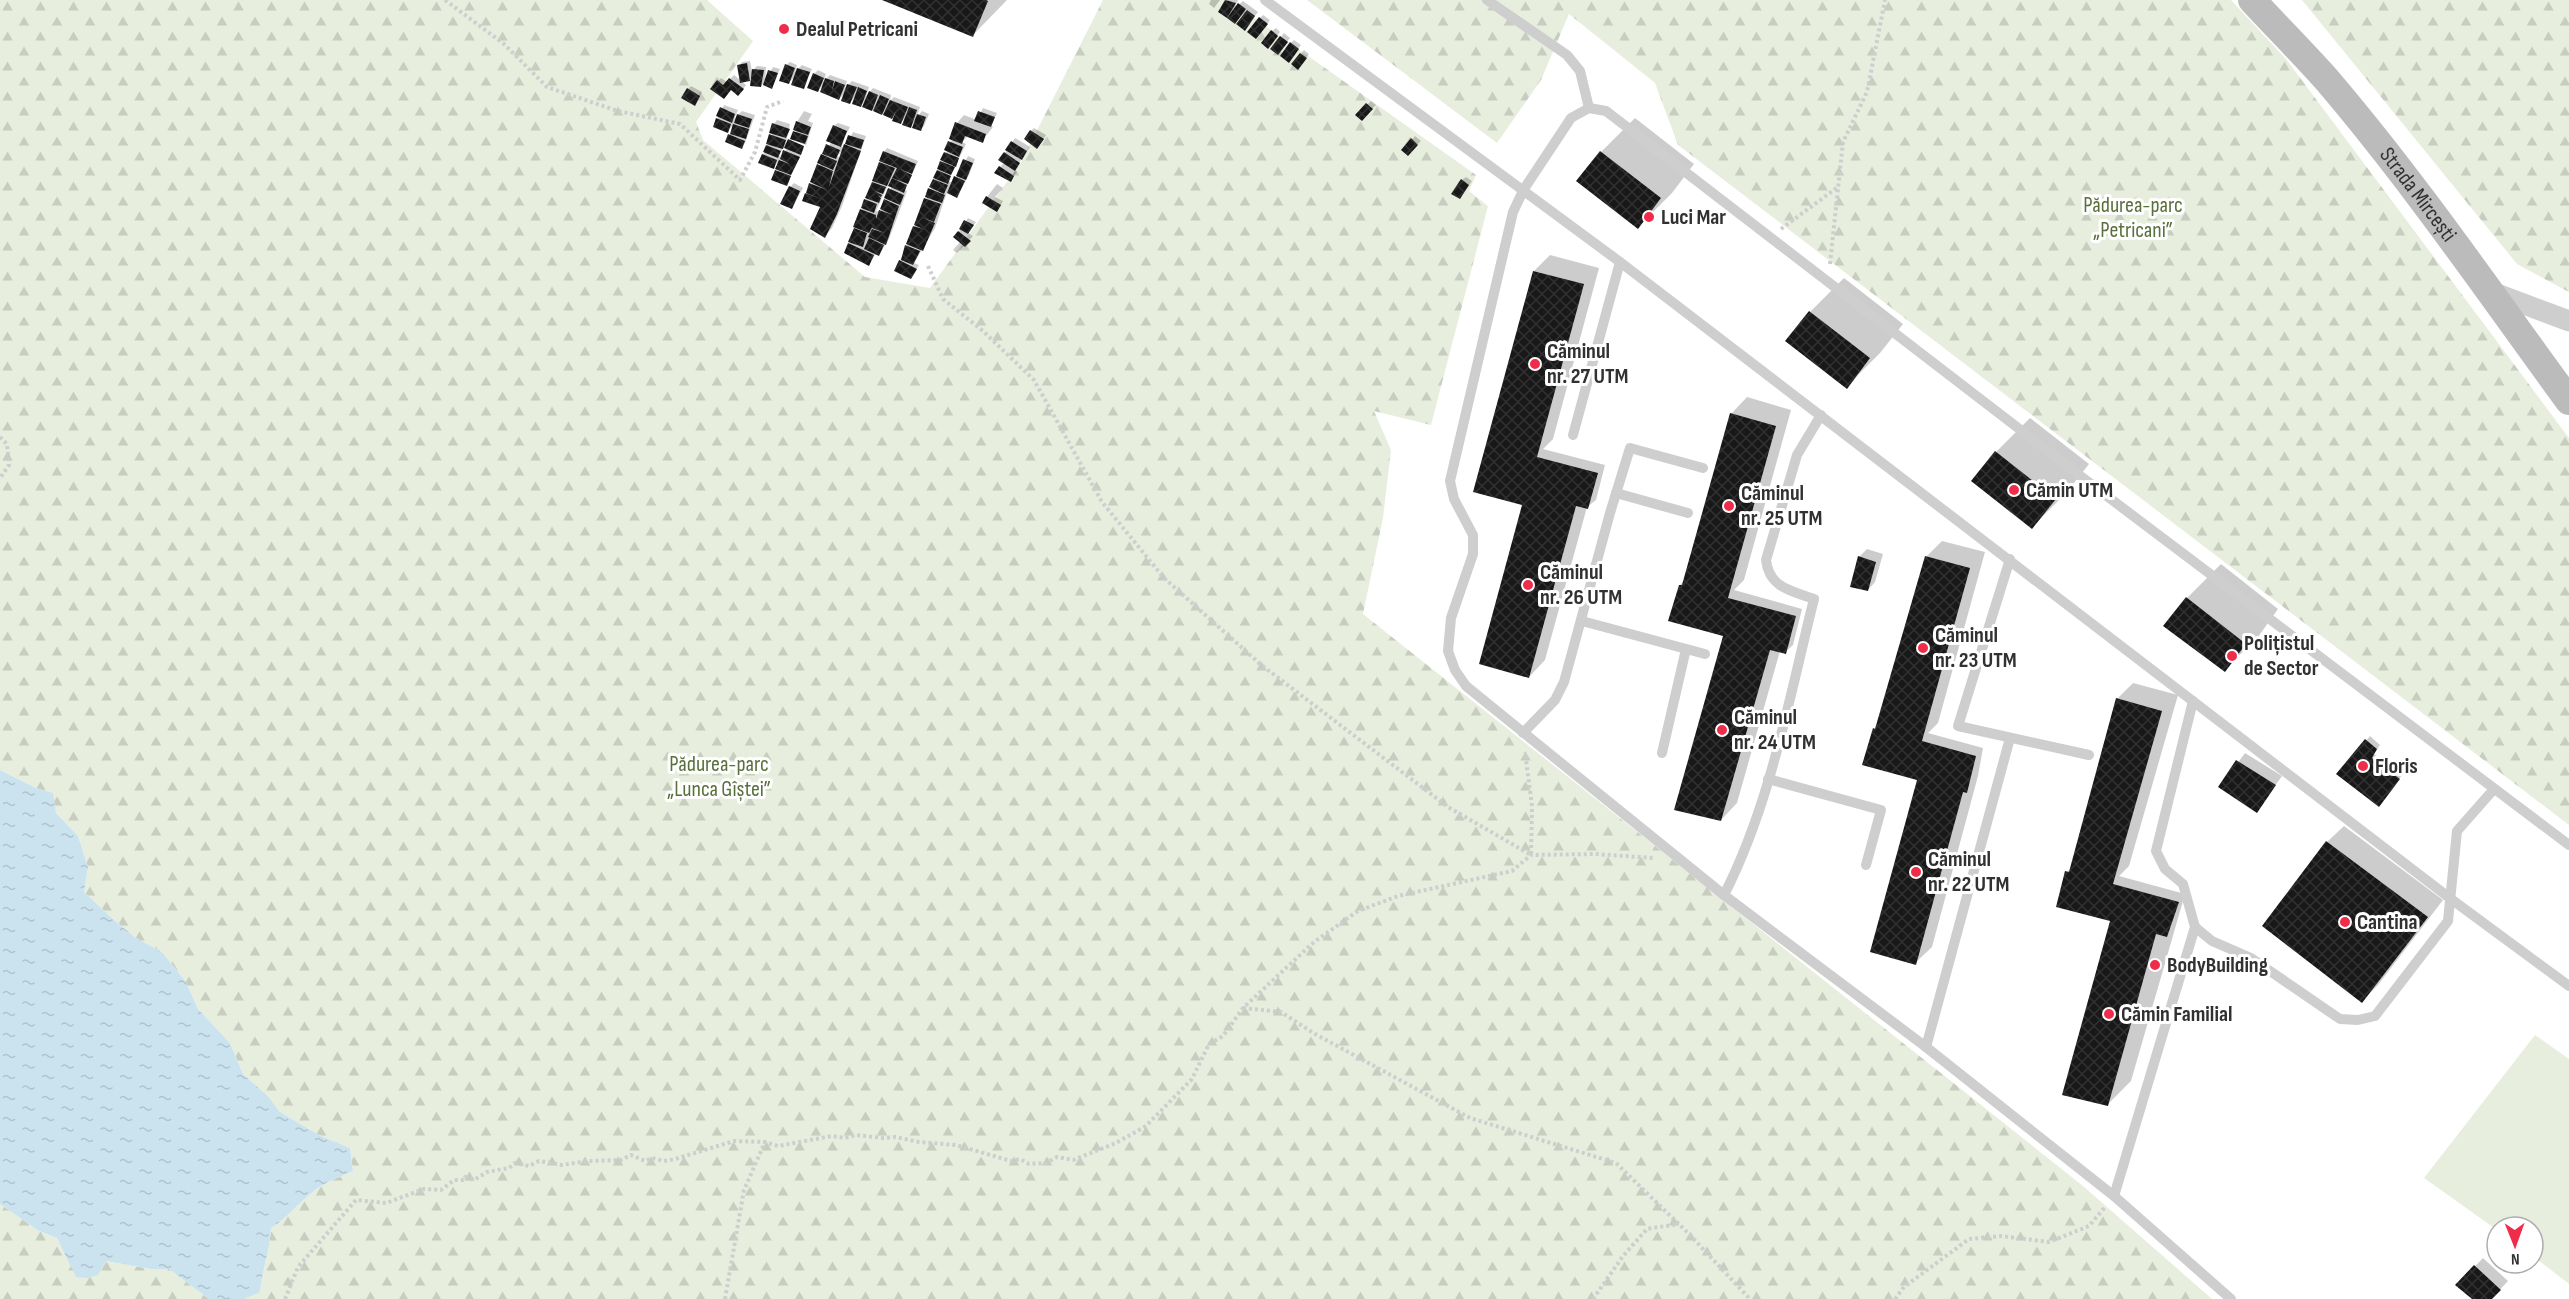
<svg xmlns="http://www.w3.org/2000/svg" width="2569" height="1299" viewBox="0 0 2569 1299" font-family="'Sofia Sans Condensed',sans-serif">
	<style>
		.forest { fill: url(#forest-firs) }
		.garden { fill: #e8eede }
		.water { fill: url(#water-ripples) }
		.shadow { fill: #0003; fill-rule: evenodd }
		.building { fill: url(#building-cross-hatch) }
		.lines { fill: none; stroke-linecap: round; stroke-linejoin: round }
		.path { stroke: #cecece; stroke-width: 4; stroke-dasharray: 3 3; stroke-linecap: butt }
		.service { stroke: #cecece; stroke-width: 10 }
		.minor { stroke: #cecece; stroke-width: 21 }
		.secondary { stroke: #bbb; stroke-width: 28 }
		.poi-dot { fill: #ef2c4a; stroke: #fff; stroke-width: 2 }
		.labels { text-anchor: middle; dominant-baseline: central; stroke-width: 6; stroke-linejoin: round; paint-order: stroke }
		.poi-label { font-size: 22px; font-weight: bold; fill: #313131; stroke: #fff; text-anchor: start }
		.street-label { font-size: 22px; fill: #313131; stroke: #fff }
		.park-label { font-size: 22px; fill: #58703b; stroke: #fff }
	</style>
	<defs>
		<pattern id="forest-firs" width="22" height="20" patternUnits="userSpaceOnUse" patternTransform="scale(1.5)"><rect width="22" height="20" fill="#e8eede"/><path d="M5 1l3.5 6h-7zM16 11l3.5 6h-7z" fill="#c7cdbf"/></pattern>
		<pattern id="water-ripples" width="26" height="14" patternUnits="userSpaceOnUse" patternTransform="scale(1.5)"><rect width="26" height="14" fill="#cae3ef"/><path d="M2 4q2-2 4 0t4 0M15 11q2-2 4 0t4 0" fill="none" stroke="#aec3cd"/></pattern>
		<pattern id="building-cross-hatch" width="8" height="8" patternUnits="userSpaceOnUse" patternTransform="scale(1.5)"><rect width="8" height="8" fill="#181818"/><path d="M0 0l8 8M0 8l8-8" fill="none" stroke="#313131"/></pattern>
	</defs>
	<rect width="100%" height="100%" fill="#fff"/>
	<g class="forest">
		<path d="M0,0H707L753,41L696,122L703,140L865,277L930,288L1020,164L1103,0H1229L1476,175L1469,191L1488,206L1431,425L1374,411L1391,450L1383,518L1363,614L2083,1186L2212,1299H244L260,1291C262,1269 270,1250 271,1228C288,1218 298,1203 314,1191C325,1182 340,1177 353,1171L350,1148L321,1136L280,1112L268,1096L243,1074L230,1043L198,1009L186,982L162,952L136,938L114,920L84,892L88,867L78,836L56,813L52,793L36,788L0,770Z"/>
		<polygon points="1307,0 2231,0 2286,59 2569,438 2569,825 1678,145 1655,83 1569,14 1541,80 1497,143"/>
		<polygon points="2302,0 2569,0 2569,292 2517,264"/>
		<polygon points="0,1204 39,1231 57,1238 63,1250 106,1261 151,1269 169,1269 209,1299 0,1299"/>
	</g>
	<polygon class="garden" points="2535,1035 2569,1059 2569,1284 2533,1256 2533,1227 2497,1227 2497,1230 2424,1178"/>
	<path class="water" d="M0,770L36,788L53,793L56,813L78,836L88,867L84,892L114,920L136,938L162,952L186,982L198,1009L230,1043L243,1074L268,1096L280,1112L321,1136L350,1148L353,1171C340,1177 325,1182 314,1191C298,1203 288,1218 271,1228C270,1250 262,1270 260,1292L244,1299H209L169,1269H151L106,1261L98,1275L87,1278L76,1277L57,1238L39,1231L0,1204Z"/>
	<g class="shadow">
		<polygon points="886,0 1007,0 973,35"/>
		<polygon points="1211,0 1220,0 1214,8 1209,4"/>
		<polygon points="1227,0 1238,0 1234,9 1243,1 1258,12 1248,25 1244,14 1235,22 1220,11"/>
		<polygon points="1263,15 1270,20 1260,34 1260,18"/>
		<polygon points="1276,28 1280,32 1271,43 1272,31"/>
		<polygon points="1284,33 1290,38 1281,49 1281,37"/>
		<polygon points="1294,40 1301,45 1292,57 1291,43"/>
		<polygon points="1304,50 1309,54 1302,64 1293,64"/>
		<polygon points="750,61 752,71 757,66 766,67 765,81 773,67 780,69 772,87 763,84 761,86 753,76 749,80 739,66 742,62"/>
		<polygon points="790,62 797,65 795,72 802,65 812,69 803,88 796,75 789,83 786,65"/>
		<polygon points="818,70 826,74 823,82 830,75 847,81 845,88 852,81 869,87 866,96 873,88 891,95 890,101 894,97 920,107 916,118 922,111 929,114 924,126 920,130 917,120 910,126 907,116 901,122 864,106 867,99 860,106 854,98 850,103 846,92 839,99 825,83 818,90 814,74"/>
		<polygon points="734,75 746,85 742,91 731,88 727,94 718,81 721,78 727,82"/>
		<polygon points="691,86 702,92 698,100 688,89"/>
		<polygon points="1371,101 1376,105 1362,119 1357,115"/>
		<polygon points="724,105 738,110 734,119 742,111 755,115 745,143 742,147 727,141 734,125 727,131 714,126"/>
		<polygon points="983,108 997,113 991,126 993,127 982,141 968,136 962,142 966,144 948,181 953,183 968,156 975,159 969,175 957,196 947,192 935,228 914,263 919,265 911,278 900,261 952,139 957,123 964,115 977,120"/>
		<polygon points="804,111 812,114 808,121 813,123 806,145 790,139 797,130 797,122"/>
		<polygon points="1635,118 1694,164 1672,193 1638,227 1601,152"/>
		<path d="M777,120L790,124L786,143L788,141L804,148L787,184L773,179L781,160L773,167L763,155L773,133L774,124ZM784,147L787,148L782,157L778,156Z"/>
		<path d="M838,123L850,127L840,146L845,148L853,132L866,136L842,206L832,228L825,236L822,207L804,200L831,142L834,126ZM844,149L841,158L837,156Z"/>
		<polygon points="1034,128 1046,135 1041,143 1031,131"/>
		<polygon points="1415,136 1421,141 1408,154 1403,150"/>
		<polygon points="1015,138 1030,147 1014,170 1017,172 1011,180 1000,167 1005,162 1005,153"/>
		<path d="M887,148L918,161L905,190L907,191L889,239L882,250L879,254L876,253L869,265L849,244L884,152ZM888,185L892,186L880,212L876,211Z"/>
		<polygon points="1466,177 1472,181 1463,194 1462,180"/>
		<polygon points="794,183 803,188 792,208 790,187"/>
		<polygon points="997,184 1003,188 995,197 1003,201 1000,207 987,197"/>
		<polygon points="968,218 976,222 968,233 973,236 957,253 953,250 961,241 955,237"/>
		<polygon points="1550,255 1599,268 1553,439 1543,449 1605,465 1596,500 1587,507 1545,660 1529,677 1524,504 1534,271"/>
		<polygon points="1844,278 1903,324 1880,353 1846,387 1810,312"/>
		<polygon points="1747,397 1791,410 1744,580 1734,590 1802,609 1793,645 1785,652 1780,651 1737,803 1721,820 1725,635 1680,585 1685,580 1731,414"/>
		<polygon points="2030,418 2089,464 2066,493 2032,527 1996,452"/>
		<polygon points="1942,541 1985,552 1938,723 1928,733 1983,748 1978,776 1932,947 1915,963 1918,781 1874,729 1878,725 1926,557"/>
		<polygon points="1867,549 1883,554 1875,582 1868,590 1859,557"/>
		<polygon points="2221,564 2278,609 2258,637 2224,670 2187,598"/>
		<polygon points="2133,683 2178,695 2129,866 2119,876 2185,894 2131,1081 2107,1105 2111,920 2067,872 2072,867 2117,699"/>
		<polygon points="2370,736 2380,745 2374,754 2402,775 2382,802 2338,774"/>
		<polygon points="2245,753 2282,776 2257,811 2220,787"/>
		<polygon points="2344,826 2443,900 2378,985 2362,1001 2264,926 2327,842"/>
		<polygon points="2483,1258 2508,1281 2491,1299 2474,1299 2457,1285"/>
	</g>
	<g class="building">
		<polygon points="882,0 986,0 988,1 973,37"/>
		<polygon points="1225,0 1236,3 1227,18 1218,12"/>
		<polygon points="1238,3 1246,9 1235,24 1227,18"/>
		<polygon points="1247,10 1255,16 1245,31 1236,24"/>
		<polygon points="1259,17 1268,24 1256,39 1247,32"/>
		<polygon points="1271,30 1278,36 1268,49 1261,43"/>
		<polygon points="1280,36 1288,42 1278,55 1270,49"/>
		<polygon points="1290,42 1299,49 1289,63 1280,56"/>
		<polygon points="1300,53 1307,58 1298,70 1291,64"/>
		<polygon points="747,63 750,81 740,83 737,65"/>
		<polygon points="785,64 795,68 789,84 779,81"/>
		<polygon points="797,68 810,72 804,89 791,85"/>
		<polygon points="752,69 764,70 761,87 750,86"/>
		<polygon points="768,70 778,73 772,89 763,85"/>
		<polygon points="813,73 824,78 818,92 807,88"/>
		<polygon points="729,78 744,89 738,96 731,90 724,99 710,89 717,80 723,85"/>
		<polygon points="825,78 834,81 832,90 835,81 845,85 839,100 820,92"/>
		<polygon points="847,84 857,87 850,104 841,101"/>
		<polygon points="858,87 867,91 861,107 852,104"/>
		<polygon points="687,88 700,96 695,106 681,98"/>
		<polygon points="869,91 878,95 872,111 862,107"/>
		<polygon points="880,95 889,99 882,115 873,111"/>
		<polygon points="890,100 908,107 901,124 892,121 896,111 892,119 883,115"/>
		<polygon points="1366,103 1373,109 1362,121 1355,115"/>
		<polygon points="720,107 735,114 732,123 716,116"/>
		<polygon points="909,107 917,110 911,128 902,125"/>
		<polygon points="978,111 995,117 991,127 974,121"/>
		<polygon points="737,114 752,119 749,128 734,123"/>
		<polygon points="917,114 926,117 921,131 912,128"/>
		<polygon points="716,118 731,124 728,133 713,127"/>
		<polygon points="796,121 811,127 808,135 793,130"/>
		<polygon points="955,122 986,134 983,143 965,136 962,144 949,139"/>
		<polygon points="772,123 790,129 786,138 769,133"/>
		<polygon points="733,124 749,129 746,139 730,134"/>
		<polygon points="833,125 847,131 841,147 826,141"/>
		<polygon points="1030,130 1044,139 1037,149 1024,139"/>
		<polygon points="793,131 808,136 805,144 790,139"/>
		<polygon points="728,134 745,141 742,149 725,142"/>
		<polygon points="769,134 786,140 783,149 766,144"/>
		<polygon points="848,135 864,140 861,149 845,144"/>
		<polygon points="1411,138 1418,145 1408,156 1401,150"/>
		<polygon points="788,139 804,146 801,155 784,148"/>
		<polygon points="948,141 963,147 959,157 944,150"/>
		<polygon points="1011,141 1027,151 1022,160 1005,150"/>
		<polygon points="826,144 840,150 836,159 822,154"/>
		<polygon points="844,144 861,151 837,214 825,238 810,229 820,207 802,201 805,193 824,200 806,193 809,183 827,190 810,182 817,164 833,171 829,187"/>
		<polygon points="766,145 781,151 778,158 763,152"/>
		<polygon points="783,150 800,157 791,175 775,169 779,160 790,164 780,159"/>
		<polygon points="883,151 916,164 912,174 900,169 912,175 908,184 892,178 897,168 879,161"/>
		<polygon points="1600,151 1661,198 1638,229 1576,181"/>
		<polygon points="944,152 959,158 956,167 940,160"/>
		<polygon points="1004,152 1020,163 1015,171 998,160"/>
		<polygon points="762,154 777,160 774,169 758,163"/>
		<polygon points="821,154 837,161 833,170 817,163"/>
		<polygon points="963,159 973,163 966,180 956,176"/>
		<polygon points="940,161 955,167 951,175 937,169"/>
		<polygon points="879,162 895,168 887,186 872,181"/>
		<polygon points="999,166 1014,176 1011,182 994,173"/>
		<polygon points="775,170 791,176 787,186 771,180"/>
		<polygon points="937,170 951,176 948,184 933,178"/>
		<polygon points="954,176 965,181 957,198 947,193"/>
		<polygon points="892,178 907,185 904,193 888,186"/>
		<polygon points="933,179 948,185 944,194 929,187"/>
		<polygon points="1461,179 1469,185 1460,199 1451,194"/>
		<polygon points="872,182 886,187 883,194 875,191 882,195 881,197 878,196 881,198 879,203 865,198"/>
		<polygon points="789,186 800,191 792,209 780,204"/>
		<polygon points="888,188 904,195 900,205 884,198"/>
		<polygon points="928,188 945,195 942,203 925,197"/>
		<polygon points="986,196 1001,205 997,212 982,203"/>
		<polygon points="924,198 941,204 934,222 921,217 935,223 923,251 906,244 913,226 923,229 914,225"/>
		<polygon points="864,199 877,204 874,213 861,208"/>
		<polygon points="884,199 899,206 886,245 868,237 872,229 885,233 872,228 874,224 869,233 853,227 860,209 876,215 876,219 879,210 893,215 880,209"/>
		<polygon points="964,220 974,225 968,234 959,229"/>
		<polygon points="854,228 867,233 863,247 848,242"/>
		<polygon points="958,231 971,241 965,247 953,237"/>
		<polygon points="869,238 884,245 879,256 864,249"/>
		<polygon points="848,243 874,255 869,266 844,253"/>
		<polygon points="905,245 920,251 913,265 901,260"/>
		<polygon points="899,260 917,269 911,279 894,271"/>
		<polygon points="1533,271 1584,284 1537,457 1598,473 1588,509 1576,506 1529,678 1479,664 1522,505 1473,492"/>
		<polygon points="1809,311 1870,358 1847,389 1785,341"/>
		<polygon points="1730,413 1776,426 1728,598 1796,616 1786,654 1770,650 1721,821 1674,810 1723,636 1668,621 1679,585 1682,585"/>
		<polygon points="1995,451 2056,499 2032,529 1971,481"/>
		<polygon points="1858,556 1876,562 1868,591 1850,587"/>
		<polygon points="1925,556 1970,568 1922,741 1976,756 1967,793 1963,792 1916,965 1870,952 1917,780 1862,765 1873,728 1875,729"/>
		<polygon points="2186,597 2246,644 2225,672 2163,626"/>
		<polygon points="2116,698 2162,711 2113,884 2179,902 2167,937 2156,934 2108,1106 2062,1095 2110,921 2056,907 2065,871 2069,872"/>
		<polygon points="2365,739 2377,749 2372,758 2400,779 2379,807 2336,774"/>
		<polygon points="2236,760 2276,785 2257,813 2218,787"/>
		<polygon points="2326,841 2428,917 2362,1003 2262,926"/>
		<polygon points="2474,1265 2501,1290 2492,1299 2472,1299 2455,1285"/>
	</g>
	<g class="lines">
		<g class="path">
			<polyline points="445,0 504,44 547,87 618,111 680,124 740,180 755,152 767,107 783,101"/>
			<polyline points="1781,229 1838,187"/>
			<polyline points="1830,264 1843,142 1867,92 1885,0"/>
			<polyline points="928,266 943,299 983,331 1034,380 1102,502 1164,578 1260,664 1448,807 1531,855 1532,806 1525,752"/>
			<polyline points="0,437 7,444 9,465 0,478"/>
			<polyline points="1243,1008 1281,1012 1315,1034 1470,1118 1616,1163 1689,1234 1750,1299"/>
			<polyline points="285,1299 298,1267 356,1200 386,1203 424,1189 441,1190 454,1180 464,1180 465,1177 474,1180 487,1172 509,1168 515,1163 529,1166 539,1161 562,1165 587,1161 621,1160 631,1155 645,1161 652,1158 664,1161 675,1159 734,1141 765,1142 778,1146 832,1136 845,1138 856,1135 883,1138 895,1137 919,1142 956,1145 1011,1161 1020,1159 1029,1164 1046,1163 1057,1157 1073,1160 1116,1143 1146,1126 1192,1079 1209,1044 1223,1036 1243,1008 1314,942 1358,911 1398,896 1512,871 1531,855 1595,854 1654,858"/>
			<polyline points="725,1299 744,1190 765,1142"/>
			<polyline points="1593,1299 1623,1256 1647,1229 1678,1224"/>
			<polyline points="1895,1299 1904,1287 1969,1239 2001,1236 2049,1242 2089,1226 2106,1206"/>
		</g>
		<g class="service">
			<polyline points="1265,0 1620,262 2451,899 2569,986"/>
			<polyline points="1487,0 1567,55 1580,71 1589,108"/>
			<polyline points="1573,435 1620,262"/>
			<polyline points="1616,493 1688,513"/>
			<polyline points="2010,559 1958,726 2089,755"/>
			<polyline points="1582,621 1705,654"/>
			<polyline points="1523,733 1555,700 1564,682 1610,513 1630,448 1703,468"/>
			<polyline points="1662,753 1686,649"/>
			<polyline points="1768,779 1881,810 1866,865"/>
			<path d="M1724,895C1771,803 1789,698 1814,599C1792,591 1769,588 1766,560L1797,455L1821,415"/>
			<polyline points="2195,927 2212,941 2251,958 2340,1019 2358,1020 2375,1016 2448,921 2457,831 2494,789"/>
			<polyline points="1926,1047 2010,738"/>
			<polyline points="2114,1196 2195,927 2183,884 2165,869 2156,851 2193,701"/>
			<polyline points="2231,1299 2114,1196 1926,1047 1724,895 1466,686 1455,670 1448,651 1451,618 1473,554 1473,535 1454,499 1450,481 1513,212 1524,189 1571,118 1589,108 1606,111 2083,478 2569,845"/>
		</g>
		<polyline class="minor" points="2489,291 2569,321"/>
		<path class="secondary" id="s1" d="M2252,0C2277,27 2303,53 2327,80C2414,182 2490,293 2569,401"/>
	</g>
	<g class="poi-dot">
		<circle cx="784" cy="29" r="6"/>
		<circle cx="1649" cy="217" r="6"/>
		<circle cx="1535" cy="364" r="6"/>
		<circle cx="2014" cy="490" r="6"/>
		<circle cx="1729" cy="506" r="6"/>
		<circle cx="1528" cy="585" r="6"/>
		<circle cx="1923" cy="648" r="6"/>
		<circle cx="2232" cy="656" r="6"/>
		<circle cx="1722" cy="730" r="6"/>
		<circle cx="2363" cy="766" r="6"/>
		<circle cx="1916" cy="872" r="6"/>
		<circle cx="2345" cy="922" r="6"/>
		<circle cx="2155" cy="965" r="6"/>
		<circle cx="2109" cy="1014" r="6"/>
	</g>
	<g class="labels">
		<g class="poi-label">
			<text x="796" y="29">Dealul Petricani</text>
			<text x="1661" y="217">Luci Mar</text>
			<text x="1547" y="351">Căminul<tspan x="1547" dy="25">nr. 27 UTM</tspan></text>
			<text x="2026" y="490">Cămin UTM</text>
			<text x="1741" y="493">Căminul<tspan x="1741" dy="25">nr. 25 UTM</tspan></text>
			<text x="1540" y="572">Căminul<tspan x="1540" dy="25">nr. 26 UTM</tspan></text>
			<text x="1935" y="635">Căminul<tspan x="1935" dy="25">nr. 23 UTM</tspan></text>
			<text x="2244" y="643">Polițistul<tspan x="2244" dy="25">de Sector</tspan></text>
			<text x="1734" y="717">Căminul<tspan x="1734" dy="25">nr. 24 UTM</tspan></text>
			<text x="2375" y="766">Floris</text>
			<text x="1928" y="859">Căminul<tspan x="1928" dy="25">nr. 22 UTM</tspan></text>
			<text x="2357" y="922">Cantina</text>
			<text x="2167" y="965">BodyBuilding</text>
			<text x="2121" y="1014">Cămin Familial</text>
		</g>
		<g class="street-label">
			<text stroke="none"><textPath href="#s1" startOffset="256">Strada Mircești</textPath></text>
		</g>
		<g class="park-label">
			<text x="2133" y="205">Pădurea-parc<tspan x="2133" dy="25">„Petricani”</tspan></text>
			<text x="719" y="764">Pădurea-parc<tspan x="719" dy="25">„Lunca Gîștei”</tspan></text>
		</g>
	</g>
	<g transform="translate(2515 1245) rotate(179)"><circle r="28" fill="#ffffff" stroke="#adadad" stroke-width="1.5"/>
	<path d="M0-4.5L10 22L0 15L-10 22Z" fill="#ef2c4a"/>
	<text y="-9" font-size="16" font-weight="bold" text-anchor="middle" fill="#313131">N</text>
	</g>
</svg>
